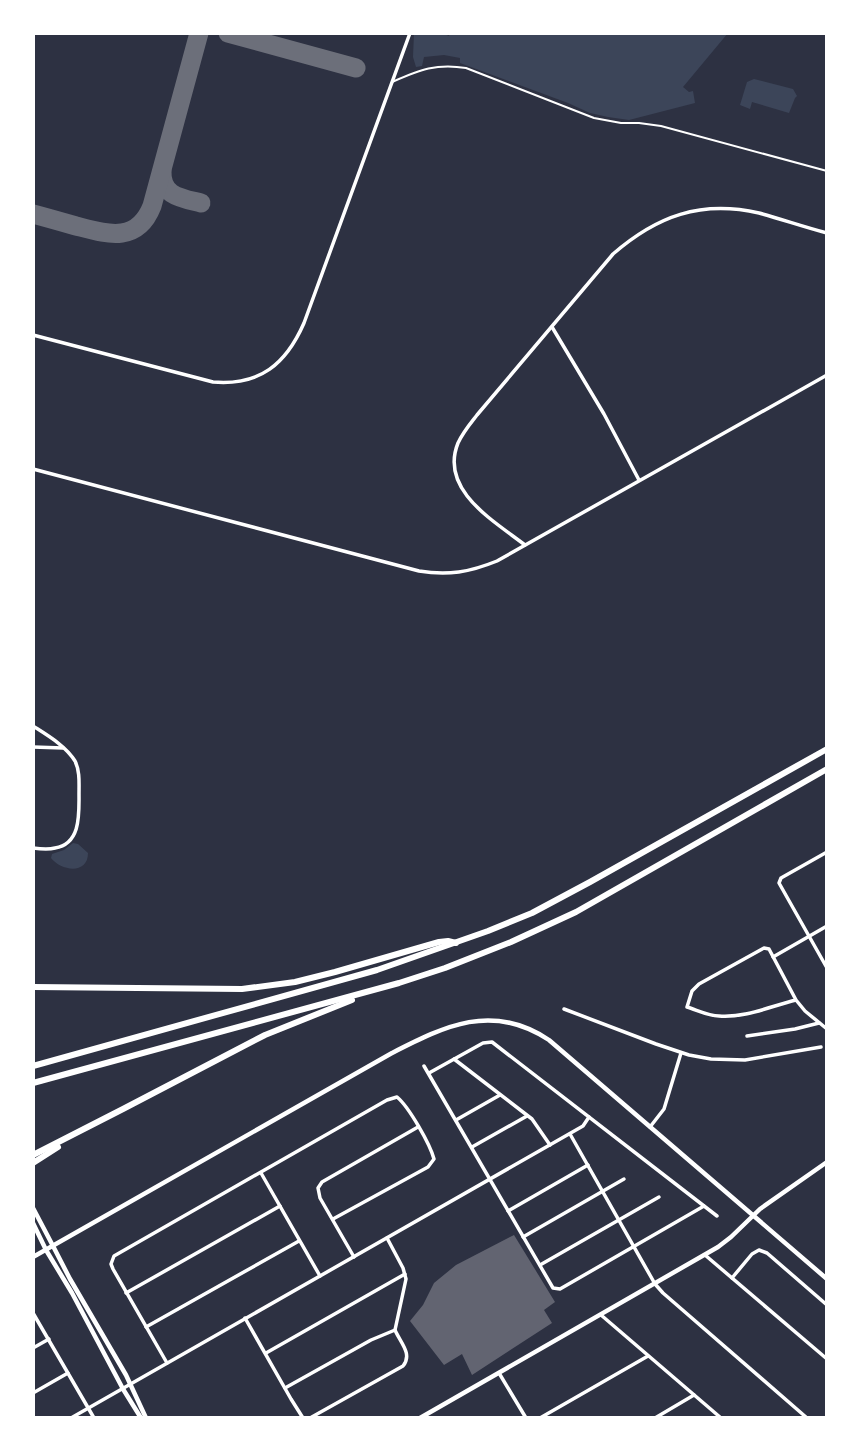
<svg xmlns="http://www.w3.org/2000/svg" width="860" height="1451" viewBox="0 0 860 1451" font-family="'PT Sans Narrow',sans-serif">
	<style>
		.green { fill: #3c4559 }
		.lines { fill: none; stroke-linecap: round; stroke-linejoin: round }
		.taxiway { stroke: #6c6f7a; stroke-width: 19 }
		.building { fill: #626471 }
		.service { stroke: #fff; stroke-width: 2 }
		.minor { stroke: #fff; stroke-width: 3.5 }
		.tertiary { stroke: #fff; stroke-width: 4.5 }
		.secondary { stroke: #fff; stroke-width: 4.5 }
		.motorway { stroke: #fff; stroke-width: 6 }
	</style>
	<rect width="100%" height="100%" fill="#2d3142"/>
	<g class="green">
		<polygon points="414,33 441,33 449,36 450,33 728,33 683,87 689,92 693,91 695,103 629,120 608,117 590,113 568,103 460,63 460,58 444,55 424,57 422,66 416,67 413,57"/>
		<polygon points="754,79 793,89 797,96 795,98 789,113 752,102 750,109 740,105 747,82"/>
		<path d="M73,843L78,844L88,853C88,875 61,871 51,858L52,854L64,850Z"/>
	</g>
	<g class="lines">
		<g class="taxiway">
			<polyline points="228,33 356,68"/>
			<path d="M162,171C161,196 181,198 201,203"/>
			<path d="M33,214C48,218 62,222 76,226C107,234 137,244 152,206L199,33"/>
		</g>
	</g>
	<polygon class="building" points="514,1235 555,1302 544,1310 552,1323 472,1375 462,1354 444,1365 410,1321 423,1305 434,1283 456,1265"/>
	<g class="lines">
		<path class="service" d="M392,82C420,70 436,63 466,68L594,118L621,123H639L661,126L827,171"/>
		<g class="minor">
			<polyline points="552,327 604,414 639,480"/>
			<path d="M33,335L213,382C260,386 286,364 304,323L410,33"/>
			<path d="M33,469L419,571C448,576 470,572 497,561L827,375"/>
			<path d="M525,545C494,521 439,490 458,443C463,432 470,424 477,415L613,254C657,216 700,200 759,213C781,219 804,227 827,233"/>
			<path d="M33,726C47,735 66,746 75,761C80,771 79,783 79,794C79,814 81,844 55,848C48,850 40,849 33,848"/>
			<polyline points="33,747 63,748"/>
			<polyline points="827,852 781,878 779,883 827,968"/>
			<polyline points="773,957 827,926"/>
			<path d="M796,1000L769,949L764,948L699,984L692,991L687,1007C697,1010 709,1016 719,1016C746,1018 771,1006 796,1000L805,1011L827,1029"/>
			<polyline points="564,1009 656,1044 689,1055 711,1059 745,1060 821,1047"/>
			<polyline points="747,1036 795,1029 819,1023"/>
			<polyline points="454,1059 532,1119 550,1145"/>
			<polyline points="424,1066 553,1288 560,1289 704,1206"/>
			<polyline points="429,1073 483,1043 492,1042 717,1216"/>
			<polyline points="456,1120 500,1095"/>
			<polyline points="650,1127 664,1109 681,1053"/>
			<polyline points="570,1134 655,1284 663,1293 807,1418"/>
			<polyline points="472,1147 527,1116"/>
			<polyline points="261,1173 320,1276"/>
			<polyline points="508,1211 588,1165"/>
			<polyline points="523,1237 624,1179"/>
			<polyline points="705,1255 827,1359"/>
			<polyline points="354,1257 320,1198 318,1188 322,1182 418,1127"/>
			<polyline points="540,1265 659,1197"/>
			<polyline points="732,1278 752,1254 759,1250 767,1253 827,1305"/>
			<polyline points="126,1293 280,1206"/>
			<polyline points="33,1313 94,1418"/>
			<polyline points="601,1315 721,1418"/>
			<polyline points="245,1318 291,1399 303,1418"/>
			<polyline points="146,1327 299,1241"/>
			<polyline points="33,1348 49,1339"/>
			<polyline points="266,1353 405,1274"/>
			<path d="M167,1363L113,1269L111,1264L114,1256L387,1100L397,1097C409,1107 430,1144 434,1159L428,1167L333,1219"/>
			<polyline points="499,1373 526,1418"/>
			<polyline points="285,1388 371,1340 395,1330"/>
			<polyline points="33,1393 68,1373"/>
			<polyline points="71,1418 583,1126 589,1117"/>
			<path d="M310,1418L403,1366C413,1354 400,1342 395,1330L406,1279L403,1268L387,1238"/>
			<polyline points="540,1418 648,1356"/>
			<polyline points="655,1418 694,1395"/>
		</g>
		<g class="tertiary">
			<polyline points="53,1246 70,1279 126,1375 146,1418"/>
			<polyline points="46,1250 72,1293 123,1389 141,1418"/>
			<polyline points="420,1418 718,1247 731,1237 760,1209 827,1162"/>
		</g>
		<g class="secondary">
			<polyline points="33,1208 53,1246"/>
			<polyline points="33,1223 46,1250"/>
			<path d="M33,1257L392,1053C445,1026 492,1002 549,1040L827,1279"/>
		</g>
		<g class="motorway">
			<polyline points="33,987 242,989 295,982 335,972 439,942 448,941 456,943"/>
			<polyline points="33,1066 377,970 488,931 532,913 590,882 827,749"/>
			<polyline points="33,1083 399,983 445,968 511,942 576,912 827,769"/>
			<polyline points="33,1155 123,1109 265,1035 352,1000"/>
			<polyline points="33,1163 58,1147"/>
		</g>
	</g>
	<rect width="860" height="1451" fill="none" stroke="#ffffff" stroke-width="70"/>
</svg>
